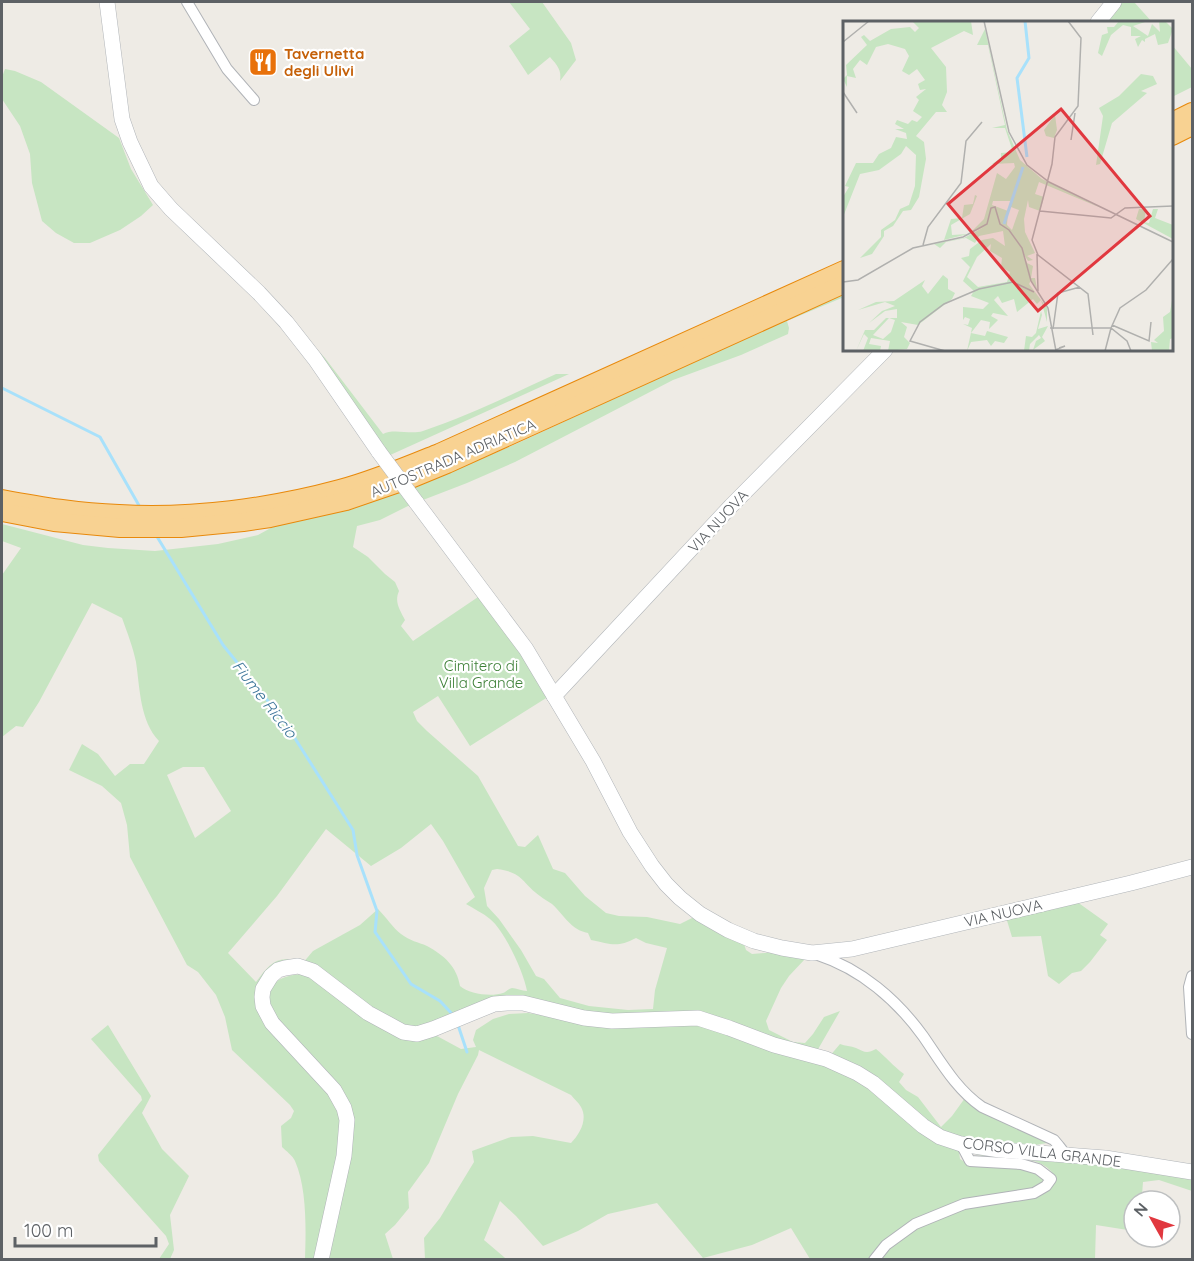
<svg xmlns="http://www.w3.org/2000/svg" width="1194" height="1261" viewBox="0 0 1194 1261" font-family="Quicksand,sans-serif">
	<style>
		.green { fill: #c7e5c2; fill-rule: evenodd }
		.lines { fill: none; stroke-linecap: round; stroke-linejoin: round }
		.stream { stroke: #a8e1fb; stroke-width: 3 }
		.street-casing { stroke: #b0b3b7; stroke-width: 12 }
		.secondary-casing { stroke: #b1b5b9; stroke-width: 16 }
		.highway-casing { stroke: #e8890b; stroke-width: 20 }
		.street { stroke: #fff; stroke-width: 10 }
		.secondary { stroke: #fff; stroke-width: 15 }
		.highway { stroke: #f8d292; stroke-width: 18 }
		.secondary-bridge-casing { stroke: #b1b5b9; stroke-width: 16; stroke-linecap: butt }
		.secondary-bridge { stroke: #fff; stroke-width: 15 }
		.labels { text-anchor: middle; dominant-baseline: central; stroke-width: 4.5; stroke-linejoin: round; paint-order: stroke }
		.food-label { font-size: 15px; font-weight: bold; fill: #c56008; stroke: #fff; text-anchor: start }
		.street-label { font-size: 15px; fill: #5d6165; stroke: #fff }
		.park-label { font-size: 15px; fill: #3e8038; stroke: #fff }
		.water-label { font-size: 16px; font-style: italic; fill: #3f779b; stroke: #fff }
		.inset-river { fill: none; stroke: #a8e1fb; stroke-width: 3 }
		.inset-road { fill: none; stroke: #b0b0ae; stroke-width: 1.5 }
		.view { fill: #e1383f; fill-opacity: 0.15; stroke: #e1383f; stroke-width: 3 }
		.inset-edge { fill: none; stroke: #5d6165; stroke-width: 3 }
	</style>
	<rect width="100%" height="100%" fill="#eeebe5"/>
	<g class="green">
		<path d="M509,2H542L571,43L576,60L560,81C562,70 557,65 550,57L528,75L509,46L530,29Z"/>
		<polygon points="1116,2 1134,2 1152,22 1099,22"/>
		<polygon points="1172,45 1192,69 1192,87 1172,97"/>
		<polygon points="5,69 15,71 41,82 119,138 131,169 153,205 141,216 120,230 90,243 74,243 56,233 42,221 32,183 30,154 20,126 2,99 2,77"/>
		<path d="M844,292V297L787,321L789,328L788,334L741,355L673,380L515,462L467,483L410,505L380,520L357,526L353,547L368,557L385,574L395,582L399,591C394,602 400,610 405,620L401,626L413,641L481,595L551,695L470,746L438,696L413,712L417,721L427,731L478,776L518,846L525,847L538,835L553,869L565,873L585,896L606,913L619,916L647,917L680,924L694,917L743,941L746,950L752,954L775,952L805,959L789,976L781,988L766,1021L769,1030L793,1042L805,1043L813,1034L824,1017L840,1011L817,1051L704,1016L613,1017L527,999L433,1025L405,1028L294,963L258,995L337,1102L346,1136L317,1259H305C306,1230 307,1188 295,1161C293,1156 286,1151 282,1147L281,1126L291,1118L294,1111L290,1105L232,1050L225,1017L216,995L198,972L187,965L130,857L127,825L121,803L102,786L69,770L82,744L98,754L115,776L130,764H144L159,741C140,721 140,689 136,662C133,647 127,632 122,618L92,603L39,702L23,727L16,726L2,737V575L21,548L2,541V524L83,545L108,548L155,551L218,544L258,535L278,524L358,507L439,477L518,443ZM183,767H204L231,811L195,838L167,775ZM431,824L443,841L475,897L466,904C474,909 483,913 490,919C505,931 524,973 527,991C522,991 516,988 512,988C508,989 506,992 503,993C491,997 469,994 460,986C457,967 444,955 427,946C418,942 410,941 401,934C393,928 386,917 378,909L360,925L313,951L302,964C279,952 269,964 256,982L228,953L277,896L326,829L371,866L401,848ZM497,869C523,872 522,883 540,896C543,899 548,901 552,904C564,915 571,930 588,933L591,940C611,944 617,948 636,938L646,943L667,948L655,990L653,1009L628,1010L589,1006L560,998L544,979L536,976L521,950L499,919L487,906L484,888L492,870Z"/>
		<path d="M308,340L325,358L383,434C394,428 410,435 423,431C469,416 512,394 556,374H569L388,456Z"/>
		<polygon points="1073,899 1108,924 1100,935 1107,940 1090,962 1081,971 1072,973 1059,984 1048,976 1041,936 1012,937 1005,914"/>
		<path d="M303,974L313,976L369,1017L435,1032L437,1036L461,1049L476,1047L473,1040L476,1030L493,1019L509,1014L528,1013L576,1021L687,1022L823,1064L840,1044C845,1046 851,1046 856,1048C864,1052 867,1054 876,1049C886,1057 893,1066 904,1074L899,1082L906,1090L918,1097L941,1127L952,1116L965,1098L1046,1140L1047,1143L1035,1145L1005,1142H992L957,1136L960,1159L971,1166L1019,1167L1054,1175C1042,1157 1014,1157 995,1156C988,1155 982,1157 976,1154L975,1153L982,1150L1192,1176V1191L1159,1180L1143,1182L1142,1195L1143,1201H1134V1231L1096,1225L1095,1259H810L791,1228L752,1245L703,1258L657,1203L608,1214L578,1231L543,1246L516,1216L500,1201L484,1240L504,1257L506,1259H425L424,1238L440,1218L474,1162L472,1151L511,1137L533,1136L571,1143C580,1134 588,1119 581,1107C579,1103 574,1099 571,1095L479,1050L478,1055L458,1094L429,1163L408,1192L409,1208L395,1225L385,1234L393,1259H325L351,1127L272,1012C271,1008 268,1001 269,997C270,978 289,975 303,974Z"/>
		<polygon points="108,1025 151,1096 142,1113 162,1149 189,1176 170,1215 174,1250 170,1259 159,1259 169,1244 166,1236 99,1161 98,1155 142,1100 141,1096 91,1039"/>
	</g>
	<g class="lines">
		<g class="stream">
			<polyline points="2,388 100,437 141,509"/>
			<polyline points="156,535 223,645 284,721 353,830 357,855 377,911 375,932 411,984 440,1001 454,1016"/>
			<polyline points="458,1025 467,1052"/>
		</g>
		<g class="street-casing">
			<g id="street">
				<polyline points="187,2 227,69 254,100"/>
				<path d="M818,955C861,969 897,1000 923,1036C941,1062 956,1089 982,1107L1054,1140L1059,1146L1066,1155"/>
				<polyline points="1192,976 1189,987 1192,1034"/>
				<polyline points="874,1260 886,1245 915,1224 964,1204 1034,1193 1046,1186 1051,1179 1038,1169 1021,1164 970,1161 961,1144"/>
			</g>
		</g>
		<g class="secondary-casing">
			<g id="secondary">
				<polyline points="107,2 122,119 130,142 151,186 171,209 259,293 286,322 315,359 379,452"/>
				<polyline points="1098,22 1114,2"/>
				<polyline points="416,502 526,649 593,761 630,832 652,866 666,884 680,898 700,914 728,930 754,941 782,948 812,953 852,949 1131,883 1192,867"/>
				<polyline points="554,696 731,506 885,350"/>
				<polyline points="321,1260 344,1156 347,1120 344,1108 334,1090 272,1023 263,1006 262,997 263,989 271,976 278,970 285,968 298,966 313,971 368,1013 403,1032 417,1034 433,1029 494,1004 507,1003 523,1003 584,1018 612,1021 698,1018 729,1028 774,1045 826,1059 857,1073 873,1083 923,1126 940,1137 961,1144 1000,1150 1105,1158 1192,1172"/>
			</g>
		</g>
		<g class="highway-casing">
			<g id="highway">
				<polyline points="1172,122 1192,112"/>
				<polyline points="1172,136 1192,126"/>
				<path d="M2,499C40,506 79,513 119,514C192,518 270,508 340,489C374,480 407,466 439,453L844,270"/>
				<polyline points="2,512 54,522 120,528 181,528 243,522 270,518 346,501 413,478 447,464 844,284"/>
			</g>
		</g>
		<use href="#street" class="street"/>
		<use href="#secondary" class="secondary"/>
		<use href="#highway" class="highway"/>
		<g class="secondary-bridge-casing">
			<polyline id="secondary-bridge" points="379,452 416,502"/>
		</g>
		<use href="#secondary-bridge" class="secondary-bridge"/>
	</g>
	<defs>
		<g id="restaurant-square" transform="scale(1.5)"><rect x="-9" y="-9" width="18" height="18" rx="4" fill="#e8710a" stroke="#fff"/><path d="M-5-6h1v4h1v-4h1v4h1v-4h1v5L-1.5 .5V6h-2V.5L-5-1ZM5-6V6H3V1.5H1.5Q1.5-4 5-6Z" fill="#fff"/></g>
	</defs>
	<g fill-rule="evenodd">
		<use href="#restaurant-square" x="263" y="62"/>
	</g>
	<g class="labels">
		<g class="food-label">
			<text x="284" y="53">Tavernetta<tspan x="284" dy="17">degli Ulivi</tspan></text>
		</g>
		<g class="street-label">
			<text transform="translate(453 458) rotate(-23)">AUTOSTRADA ADRIATICA</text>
			<text transform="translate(718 521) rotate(-47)">VIA NUOVA</text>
			<text transform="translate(1003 913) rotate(-13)">VIA NUOVA</text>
			<text transform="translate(1042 1152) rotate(7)">CORSO VILLA GRANDE</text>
		</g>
		<g class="park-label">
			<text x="481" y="665">Cimitero di<tspan x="481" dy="17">Villa Grande</tspan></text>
		</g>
		<g class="water-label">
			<text transform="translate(265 699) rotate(52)">Fiume Riccio</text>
		</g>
	</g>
	<g transform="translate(843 21)">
		<rect width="330" height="330" fill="#eeebe5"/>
		<path d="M69,0H128L130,14L121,10L88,27L103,46L104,71L99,84L104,91H93L73,115L81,121L83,138L76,176L68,189L60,190L50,205L41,210V215L29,233L17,237L38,216V209L52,199L57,188L66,184L72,165L73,134L63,125L58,133L36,149L17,153L0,196V176L6,166L2,165L13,142H30L36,133L48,127L53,116L64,118L63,112L52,108H61L52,103L54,99L65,103L69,99L74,101L79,96L70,90L76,79L73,76L83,68L77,69L75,63L82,59L74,48L66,54L59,50L66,35L62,28L45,23L33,26L24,44L17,39L10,48L13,57L4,55V66L0,58L4,54L3,44L24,24L18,16L21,14L27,20L48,8L67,6L72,11L76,7ZM276,0H305L290,5L305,15L309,3L317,11L316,0H322L330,8L325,22L315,24L312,13L302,18V21L299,19L295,26L292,18L298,15H288V6L280,4L268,14L259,35L255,32L259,14L265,12L264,6H271ZM142,8L164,109L177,139L199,158L258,187L196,161L192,173L201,176L197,190L186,186L185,179L181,198L182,211L192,232L184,235L190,239L185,240L180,232L184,242L190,245L188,257H192L194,268L188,259L186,263L204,287V301L198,279L194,283L190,278L174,291L171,278L159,282L155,275L151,279L165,295L150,292L148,295L155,299L146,308L147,301L138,299L128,312L142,315L144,310L165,316L161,322L152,320L148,325L144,319L128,321L124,330L129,307L120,303L125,304L127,298L122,296L120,299V286L140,288L146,282L128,275L131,270L120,260L127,246L118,237L126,235L127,228L139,219L150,217L162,225L160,210L136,215L132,222L123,217L103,221L97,227L91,223L121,217L141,206L126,213L141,198L154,152L163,158L172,146L171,142L149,143L158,137V132L170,131L162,107H149L162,104L145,24H134ZM150,180H168V186L176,189L169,209L164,204L165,190L149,184ZM148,223L147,230L159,237L158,246L167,251L164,261L135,266L124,256L134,236ZM298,53L310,55L314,63L298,70L304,72L269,102L257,143L253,144L260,95L256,87L276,75ZM212,94L214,109L211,117L203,115L201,109ZM132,174L134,175L127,193L108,204L109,214L125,213L101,219L108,198L119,197L121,184L130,183ZM296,188H303L301,201L306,202L310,188H315L312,197L330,204V218L293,198ZM100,254L105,258V268L112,272L109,278L75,304L58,301L64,306L61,316L67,322L64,328L45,330L47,320L28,317L26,323L38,325L37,330H20L25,317L21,313L13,330L22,309H31L43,297H54V288L42,290L26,302L39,290L52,285L42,281L15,289L33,281L51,280L82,259L79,265L85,273ZM46,297L52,299L48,311L40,318L30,314ZM330,274V317L327,318L326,330H309L308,321L315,322L311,319L321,310L320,296L327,291ZM198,290L199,294L195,308L205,305L199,316L202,320L190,329L193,320L198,317L196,314L187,323L186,330H181L183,315L189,316L193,312Z" fill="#c7e5c2" fill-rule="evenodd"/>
		<path class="inset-river" d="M182,0L186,37L174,57L184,136M161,203L180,146"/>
		<path class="inset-road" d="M141,0L166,111L184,144L206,161L330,221M225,0L238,17L235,85L212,116L209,143L189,219L195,234L245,273L250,314M0,21L26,0M0,71L14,92M228,119L232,92M197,190L268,197L282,187L330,185M80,224L85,206L118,162L123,120L139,101M194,233L195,270M0,261L15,259L70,227L120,216L144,203L148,187L152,186L157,203L166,209L179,227L188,260L205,287L213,330M269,304L306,320L308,301M207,307H268L284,320L288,330M268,307L277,287L303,269L330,238M210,308L215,272L237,266M102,330L67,320L77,301L101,283L136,268L170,261L191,271M210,330L222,325L216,327M262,330L268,307"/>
		<path class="view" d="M218,88L307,195L195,290L105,183Z"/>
		<rect width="330" height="330" class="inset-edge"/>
	</g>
	<rect width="1194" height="1261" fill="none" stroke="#5d6165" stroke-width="6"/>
	<g transform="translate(1152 1219) rotate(310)"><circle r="28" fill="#ffffff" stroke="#bec0c1" stroke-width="1.5"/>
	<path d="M0-4.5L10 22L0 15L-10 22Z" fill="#e1383f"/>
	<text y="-9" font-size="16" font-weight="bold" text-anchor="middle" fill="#5d6165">N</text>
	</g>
	<path d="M15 1237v9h141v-9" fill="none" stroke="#5d6165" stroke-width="3"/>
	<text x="24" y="1237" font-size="18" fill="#5d6165" stroke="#ffffff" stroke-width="4.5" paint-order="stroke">100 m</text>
</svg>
